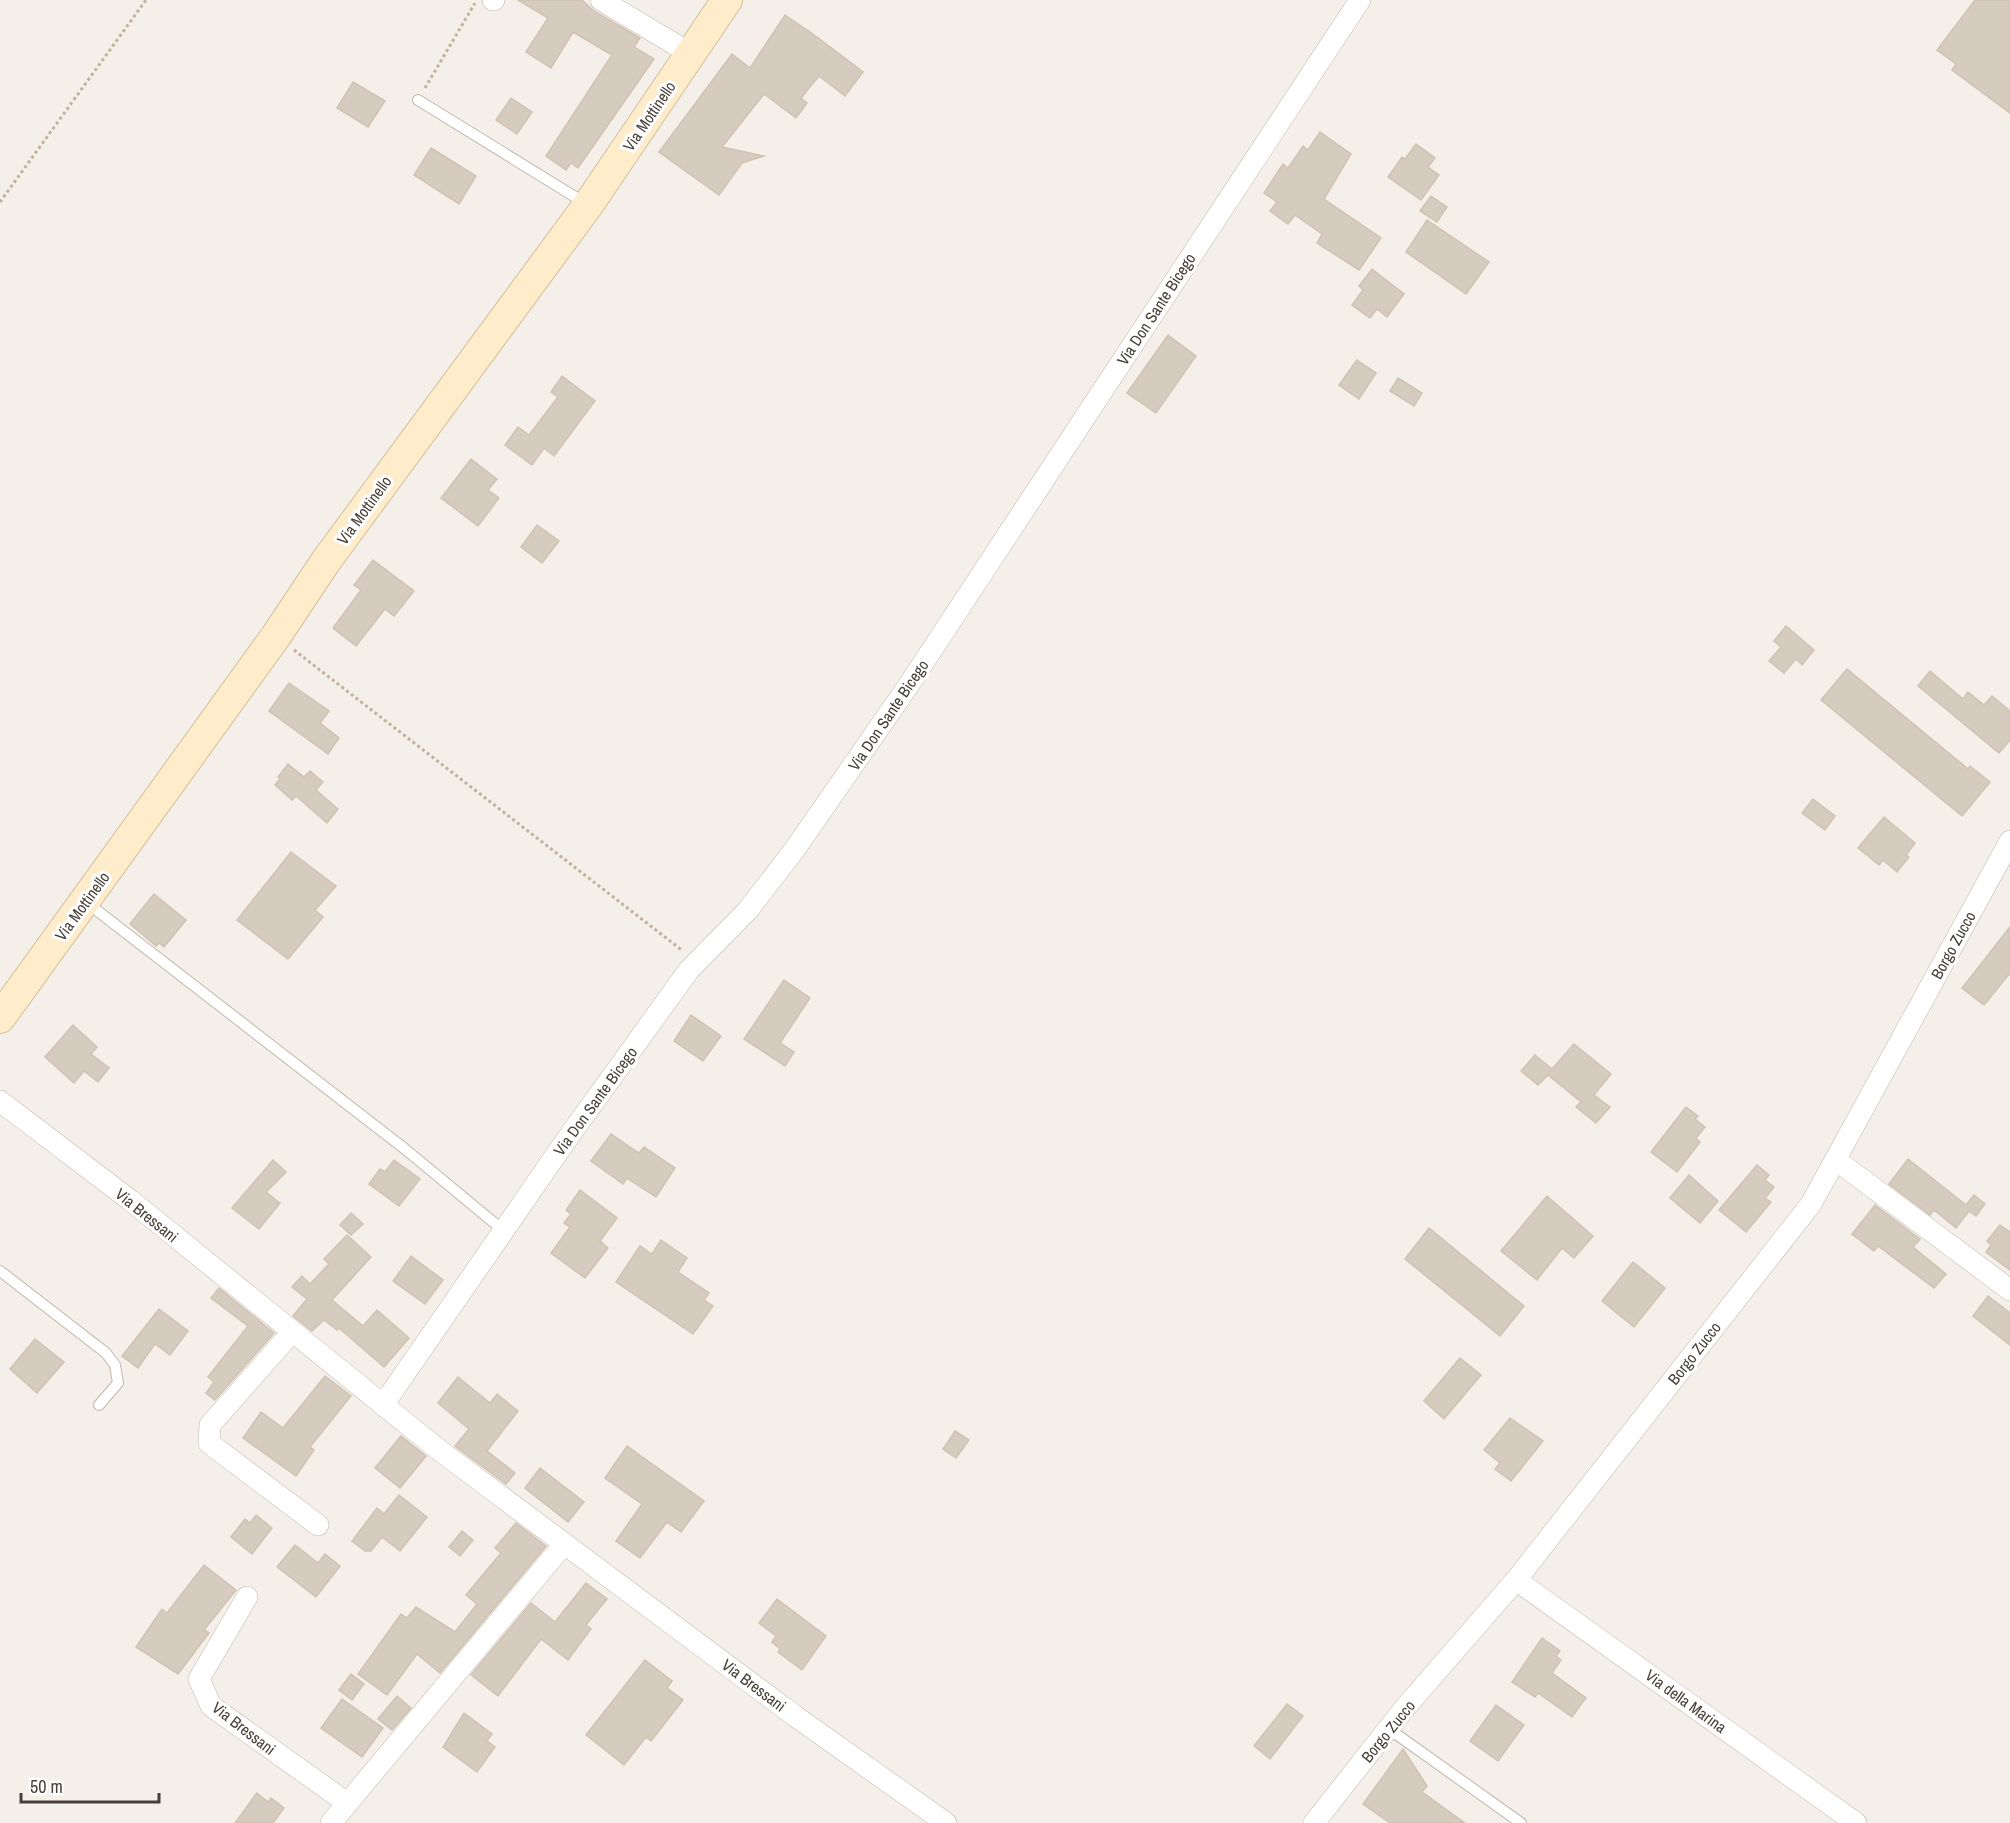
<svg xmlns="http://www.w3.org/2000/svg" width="2010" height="1823" viewBox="0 0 2010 1823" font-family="'Archivo Narrow',sans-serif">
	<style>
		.building { fill: #d6cbbf; stroke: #d1c2b2; stroke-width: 1.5 }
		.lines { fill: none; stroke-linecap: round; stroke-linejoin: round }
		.lane-casing { stroke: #c0b7ac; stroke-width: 12 }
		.street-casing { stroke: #c0b7ac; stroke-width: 22 }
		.secondary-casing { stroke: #d3bf9a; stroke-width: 32 }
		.path { stroke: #c1b19d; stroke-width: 3; stroke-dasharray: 3 3; stroke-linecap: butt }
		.lane { stroke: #fff; stroke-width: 10 }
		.street { stroke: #fff; stroke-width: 21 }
		.secondary { stroke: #feecca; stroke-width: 30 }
		.labels { text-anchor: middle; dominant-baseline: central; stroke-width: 6; stroke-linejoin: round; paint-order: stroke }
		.street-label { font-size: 16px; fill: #484038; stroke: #fff }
	</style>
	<rect width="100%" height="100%" fill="#f4f0e9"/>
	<g class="building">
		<polygon points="518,0 582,0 594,11 640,38 634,47 654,59 578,168 571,163 566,170 546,156 612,55 573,32 551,68 526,52 548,18"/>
		<polygon points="1975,0 2010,0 2010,113 1952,70 1956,64 1937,50"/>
		<polygon points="785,15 813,34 863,72 845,96 819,76 801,98 807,103 796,118 764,94 722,147 764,156 742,163 719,195 659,152 732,54 750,68"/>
		<polygon points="353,82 385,101 368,127 337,108"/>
		<polygon points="511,98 532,112 517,134 496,120"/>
		<polygon points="1320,132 1351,154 1324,199 1381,238 1359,270 1317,243 1322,234 1295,215 1288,224 1270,211 1277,202 1264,193 1283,164 1288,168 1303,146 1308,150"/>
		<polygon points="1416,144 1435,158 1428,167 1439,175 1421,200 1388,177 1402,157 1405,159"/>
		<polygon points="431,148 476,176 459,204 414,175"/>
		<polygon points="1431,196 1447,207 1437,222 1420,211"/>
		<polygon points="1427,220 1489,262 1466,294 1406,252"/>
		<polygon points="1372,269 1404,294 1387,317 1377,309 1370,318 1352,305 1363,290 1359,286"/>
		<polygon points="1168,335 1196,356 1156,413 1127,393"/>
		<polygon points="1357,360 1376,373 1359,399 1339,385"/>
		<polygon points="562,376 595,401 554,456 544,448 532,465 505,445 518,427 529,435 558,397 551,392"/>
		<polygon points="1398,378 1422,393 1414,406 1390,391"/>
		<polygon points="471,459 497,479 488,490 499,498 478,526 441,498"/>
		<polygon points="537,525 559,541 542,563 521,547"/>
		<polygon points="373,560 414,591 394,616 385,609 356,646 333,628 361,590 354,585"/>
		<polygon points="1786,626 1814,650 1802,665 1796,659 1784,673 1769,661 1781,647 1774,641"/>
		<polygon points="1847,669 1968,769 1970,766 1990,782 1962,816 1821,700"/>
		<polygon points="1930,671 1963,699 1968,692 1984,705 1992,696 2010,711 2010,740 1999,753 1918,686"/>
		<polygon points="289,683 329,711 320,723 339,738 328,754 269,711"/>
		<polygon points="288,764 304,777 310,771 323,782 316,790 338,809 327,823 296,796 292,800 275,785 280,779 278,777"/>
		<polygon points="1813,799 1835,816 1825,830 1802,813"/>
		<polygon points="1884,817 1915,843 1906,855 1909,857 1897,872 1883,860 1879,865 1858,848"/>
		<polygon points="291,852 336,886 315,910 323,917 288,959 237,920"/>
		<polygon points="154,894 186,920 164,947 159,943 156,946 130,924"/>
		<polygon points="2010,927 2010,973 1984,1005 1962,988"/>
		<polygon points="784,980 810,998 780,1043 794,1052 785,1066 744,1039"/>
		<polygon points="691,1015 721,1036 703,1061 674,1041"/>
		<polygon points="73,1025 97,1047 91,1054 109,1068 98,1082 84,1071 74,1083 45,1057"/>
		<polygon points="1574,1044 1611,1074 1594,1095 1610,1107 1596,1123 1576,1107 1581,1102 1548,1075 1538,1085 1521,1071 1535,1055 1552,1069"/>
		<polygon points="1686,1107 1698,1116 1695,1119 1705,1127 1696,1138 1700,1142 1677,1172 1651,1152"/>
		<polygon points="611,1134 639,1153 644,1147 675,1168 656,1197 627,1178 623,1184 591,1161"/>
		<polygon points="1908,1159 1966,1205 1974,1195 1985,1204 1976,1216 1969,1211 1956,1228 1934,1210 1930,1215 1889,1184"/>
		<polygon points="273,1160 286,1172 266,1192 280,1203 259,1229 232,1208"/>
		<polygon points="394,1160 420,1179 399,1206 369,1184 380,1169 385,1172"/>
		<polygon points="1757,1165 1769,1175 1765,1180 1774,1187 1765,1198 1771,1202 1746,1232 1719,1210"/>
		<polygon points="1689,1175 1718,1201 1700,1223 1670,1198"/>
		<polygon points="580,1190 617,1218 600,1241 608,1248 585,1278 551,1253 570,1227 564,1223 571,1214 566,1210"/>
		<polygon points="1547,1196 1593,1236 1574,1258 1562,1248 1537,1280 1501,1251"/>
		<polygon points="1875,1205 1920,1239 1913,1247 1946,1274 1934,1288 1878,1246 1874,1251 1852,1234"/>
		<polygon points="351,1213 363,1224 351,1235 340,1225"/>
		<polygon points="2000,1225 2010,1232 2010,1270 1986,1252 1991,1245 1987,1241"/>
		<polygon points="1429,1228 1524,1306 1500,1336 1405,1259"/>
		<polygon points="347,1235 371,1257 332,1300 363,1326 377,1310 409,1338 384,1367 339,1328 337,1330 324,1320 312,1331 293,1316 307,1299 292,1287 302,1276 310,1284 329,1264 324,1259"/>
		<polygon points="661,1240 687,1258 678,1272 709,1293 704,1300 713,1306 693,1334 616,1282 640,1246 652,1254"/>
		<polygon points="411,1256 443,1280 425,1304 393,1281"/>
		<polygon points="1633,1262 1665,1288 1634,1327 1602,1301"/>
		<polygon points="219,1288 274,1333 215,1400 206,1393 214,1382 208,1377 248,1326 211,1298"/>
		<polygon points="1988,1296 2010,1313 2010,1345 1973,1316"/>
		<polygon points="159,1309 188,1331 170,1355 155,1344 138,1368 122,1356"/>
		<polygon points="35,1339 64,1362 37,1393 10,1369"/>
		<polygon points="1460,1358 1481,1375 1444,1419 1424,1401"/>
		<polygon points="325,1376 351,1396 310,1447 314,1450 296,1476 243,1438 261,1412 283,1428"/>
		<polygon points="458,1377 490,1403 497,1394 518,1411 487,1451 515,1473 506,1484 455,1446 469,1429 438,1403"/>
		<polygon points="1510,1418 1543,1441 1511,1481 1495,1469 1500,1463 1484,1450"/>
		<polygon points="955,1431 969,1440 956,1458 943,1449"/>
		<polygon points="401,1436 426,1456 400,1488 375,1468"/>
		<polygon points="627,1446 704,1501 681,1532 667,1522 640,1558 616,1541 642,1504 605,1478"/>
		<polygon points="540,1468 584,1502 568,1522 525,1488"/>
		<polygon points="399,1495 427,1517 400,1551 382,1537 371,1551 365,1551 352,1541 377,1508 384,1514"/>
		<polygon points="256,1515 272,1528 252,1554 231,1537 245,1519 250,1523"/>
		<polygon points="516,1523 546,1546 440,1673 417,1654 387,1695 358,1674 401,1614 407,1618 416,1607 455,1632 477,1604 466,1595 501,1553 495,1548"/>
		<polygon points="462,1531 473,1540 460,1556 449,1547"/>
		<polygon points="295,1545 318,1563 325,1554 340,1566 316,1597 277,1567"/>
		<polygon points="204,1565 236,1590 204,1630 209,1633 178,1674 136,1647 162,1609 167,1613"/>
		<polygon points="586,1583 607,1599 586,1625 591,1629 568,1660 541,1639 498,1696 471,1675 531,1603 555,1622"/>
		<polygon points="777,1599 826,1636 802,1670 778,1652 780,1649 772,1642 776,1636 759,1623"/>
		<polygon points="1542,1638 1560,1651 1556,1656 1561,1660 1552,1673 1586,1698 1572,1717 1538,1693 1535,1697 1512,1682"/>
		<polygon points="645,1660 672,1681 667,1688 683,1700 651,1741 646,1737 624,1765 586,1735"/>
		<polygon points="351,1674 364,1684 352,1700 339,1690"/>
		<polygon points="397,1696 411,1708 392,1730 378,1719"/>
		<polygon points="342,1699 383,1728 362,1757 321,1728"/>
		<polygon points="1287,1704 1303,1716 1270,1759 1254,1746"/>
		<polygon points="1496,1705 1524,1725 1498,1761 1470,1741"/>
		<polygon points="464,1713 492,1734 487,1741 495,1747 477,1772 443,1747"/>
		<polygon points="1403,1749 1427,1786 1422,1792 1465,1823 1390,1823 1363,1804"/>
		<polygon points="257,1793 268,1802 271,1798 284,1808 273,1823 235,1823"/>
	</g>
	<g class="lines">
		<g class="lane-casing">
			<g id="lane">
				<polyline points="418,100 585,203"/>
				<polyline points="86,902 405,1149 504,1231"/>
				<polyline points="0,1271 106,1353 115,1365 118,1383 99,1405"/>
				<polyline points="1389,1729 1521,1823"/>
			</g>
		</g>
		<g class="street-casing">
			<g id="street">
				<polyline points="493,0 494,0"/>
				<polyline points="601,0 691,54"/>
				<polyline points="0,1101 130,1200 439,1450 795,1716 946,1823"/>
				<polyline points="1836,1160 2010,1290"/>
				<polyline points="292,1332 210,1425 209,1443 318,1525"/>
				<polyline points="383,1405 567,1139 689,970 748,910 795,849 908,686 1360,0"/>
				<polyline points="1516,1580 1856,1823"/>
				<polyline points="247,1597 199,1679 211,1706 347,1803"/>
				<polyline points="331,1823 564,1544"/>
				<polyline points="1314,1823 1403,1710 1516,1580 1811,1204 2010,841"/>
			</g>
		</g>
		<g class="secondary-casing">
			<polyline id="secondary" points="0,1018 276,636 326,561 588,205 727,0"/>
		</g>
		<g class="path">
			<polyline points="425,88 475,3"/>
			<polyline points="0,202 146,0"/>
			<polyline points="294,650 683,951"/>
		</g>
		<use href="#lane" class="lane"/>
		<use href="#street" class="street"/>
		<use href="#secondary" class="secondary"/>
	</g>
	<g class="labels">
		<g class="street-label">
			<text transform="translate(649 116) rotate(-56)">Via Mottinello</text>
			<text transform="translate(1156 309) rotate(-57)">Via Don Sante Bicego</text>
			<text transform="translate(364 510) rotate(-54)">Via Mottinello</text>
			<text transform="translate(888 715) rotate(-56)">Via Don Sante Bicego</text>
			<text transform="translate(82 906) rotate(-54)">Via Mottinello</text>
			<text transform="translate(1953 945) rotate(-61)">Borgo Zucco</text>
			<text transform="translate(595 1101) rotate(-54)">Via Don Sante Bicego</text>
			<text transform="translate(147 1215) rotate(39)">Via Bressani</text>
			<text transform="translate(1694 1353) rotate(-52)">Borgo Zucco</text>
			<text transform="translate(754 1685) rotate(37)">Via Bressani</text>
			<text transform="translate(1686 1701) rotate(36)">Via della Marina</text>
			<text transform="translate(244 1728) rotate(38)">Via Bressani</text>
			<text transform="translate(1388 1731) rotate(-51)">Borgo Zucco</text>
		</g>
	</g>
	<path d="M21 1793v9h138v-9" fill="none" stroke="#484038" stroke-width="3"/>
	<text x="30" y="1793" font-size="18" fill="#484038" stroke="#ffffff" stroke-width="4.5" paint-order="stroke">50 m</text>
</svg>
